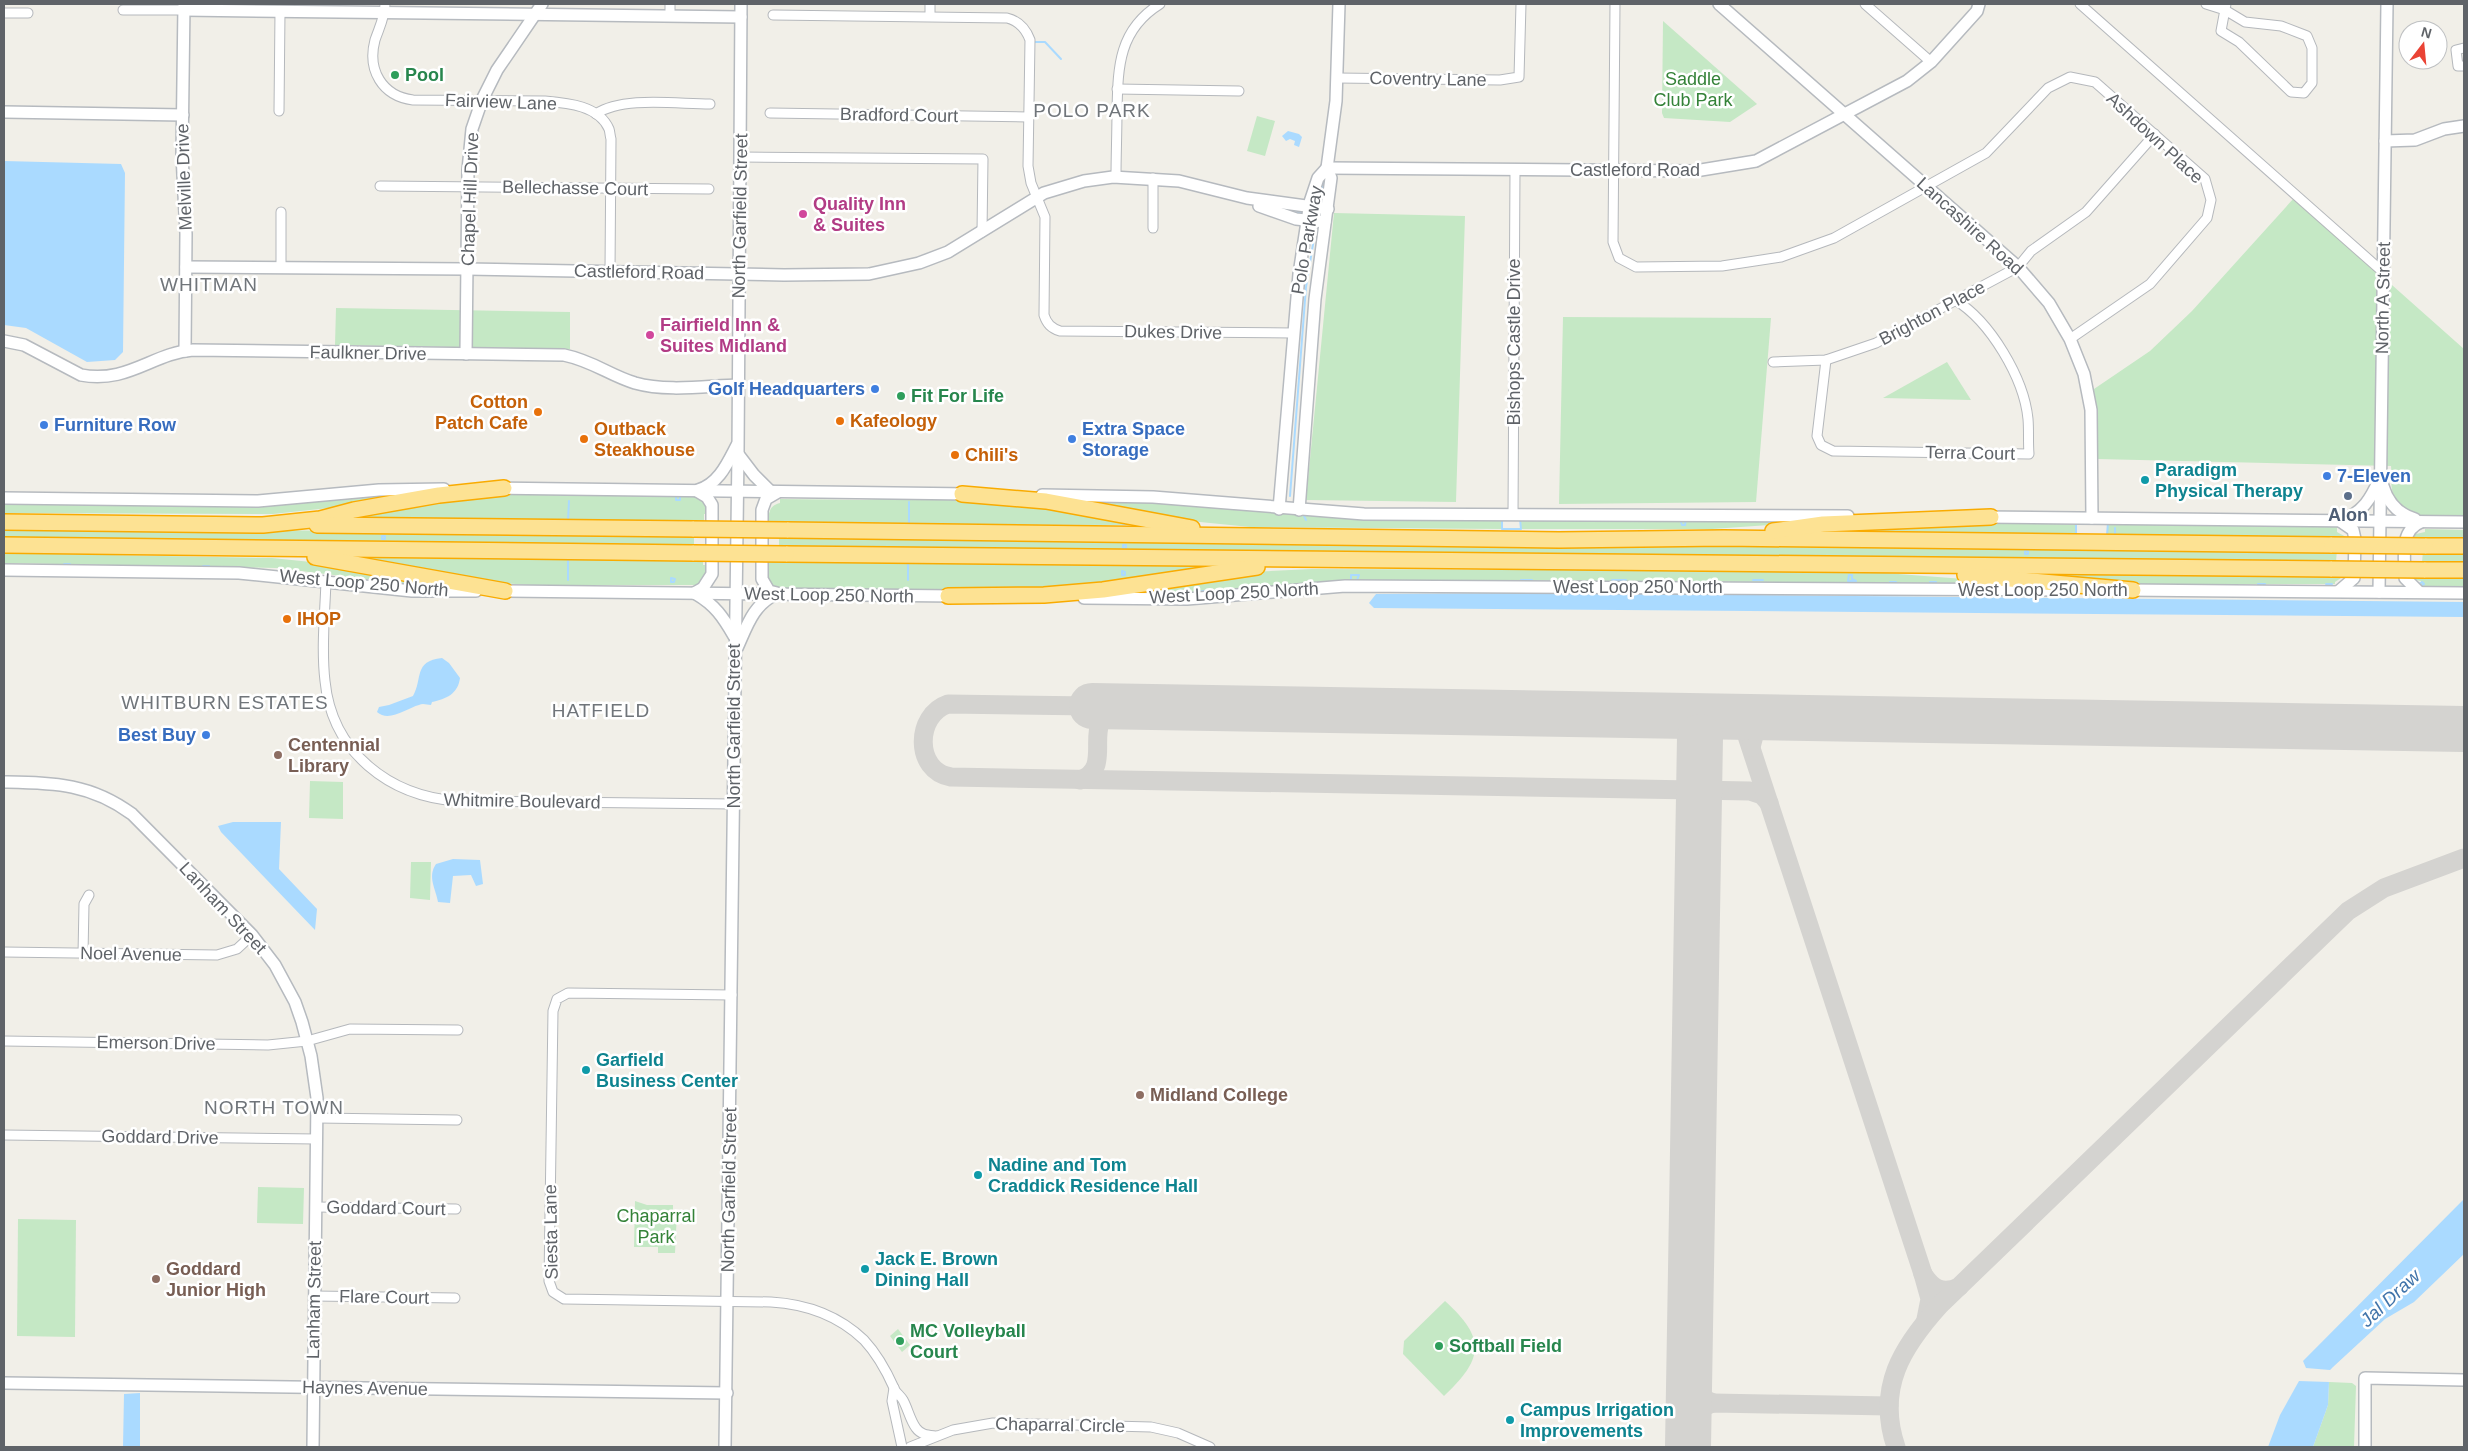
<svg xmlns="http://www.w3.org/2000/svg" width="2468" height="1451" viewBox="0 0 2468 1451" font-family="Arial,sans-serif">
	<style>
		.green { fill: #c5e8c5 }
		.water { fill: #aadaff }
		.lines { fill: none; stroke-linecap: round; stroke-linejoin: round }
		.stream { stroke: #aadaff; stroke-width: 2 }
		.taxiway { stroke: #d4d3d0; stroke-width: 19 }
		.runway { stroke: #d4d3d0; stroke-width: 46 }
		.street-casing { stroke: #b5b8bc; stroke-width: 11 }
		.secondary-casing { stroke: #b6babf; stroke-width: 14 }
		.highway-casing { stroke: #f9ab00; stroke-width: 18 }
		.street { stroke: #fff; stroke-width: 9 }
		.secondary { stroke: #fff; stroke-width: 11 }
		.highway { stroke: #fde293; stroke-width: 15 }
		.highway-bridge-casing { stroke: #f9ab00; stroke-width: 18; stroke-linecap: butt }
		.highway-bridge { stroke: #fde293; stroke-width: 15 }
		.leisure-dot { fill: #2e9e5b; stroke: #fff; stroke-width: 2 }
		.hotel-dot { fill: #d1479c; stroke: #fff; stroke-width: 2 }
		.shop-dot { fill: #3f7fe0; stroke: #fff; stroke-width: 2 }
		.food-dot { fill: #e8710a; stroke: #fff; stroke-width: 2 }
		.culture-dot { fill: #0f9aa8; stroke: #fff; stroke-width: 2 }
		.service-dot { fill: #5c6f8a; stroke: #fff; stroke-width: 2 }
		.education-dot { fill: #8d6e63; stroke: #fff; stroke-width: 2 }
		.labels { text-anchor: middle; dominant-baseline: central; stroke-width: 5; stroke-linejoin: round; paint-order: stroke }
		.leisure-label { font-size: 18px; font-weight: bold; fill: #27864d; stroke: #fff; text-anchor: start }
		.street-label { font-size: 18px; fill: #5f6368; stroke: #fff }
		.park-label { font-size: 18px; fill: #348238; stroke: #fff }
		.hotel-label { font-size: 18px; font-weight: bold; fill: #b23c85; stroke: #fff; text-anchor: start }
		.shop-label { font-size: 18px; font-weight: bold; fill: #366cbe; stroke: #fff; text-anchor: start }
		.food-label { font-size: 18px; font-weight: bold; fill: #c56008; stroke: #fff; text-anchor: start }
		.culture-label { font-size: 18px; font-weight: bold; fill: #0d838f; stroke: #fff; text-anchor: start }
		.service-label { font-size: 18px; font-weight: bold; fill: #4e5e75; stroke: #fff }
		.education-label { font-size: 18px; font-weight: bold; fill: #785e54; stroke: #fff; text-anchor: start }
		.neighbourhood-label { font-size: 19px; letter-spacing: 1px; fill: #70757a; stroke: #fff }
		.water-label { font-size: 19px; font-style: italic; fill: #4174aa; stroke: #fff }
	</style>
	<rect width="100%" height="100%" fill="#f1efe8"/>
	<g class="green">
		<polygon points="1663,21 1757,104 1730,122 1664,118 1662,113"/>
		<polygon points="1257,116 1275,121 1265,156 1247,151"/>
		<path d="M2294,198L2464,349V516C2440,516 2402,523 2393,493C2390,485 2392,475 2391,466L2097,459L2094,389L2150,351L2192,311Z"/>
		<polygon points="1334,213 1465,216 1456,502 1306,500"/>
		<polygon points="336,308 570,312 570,349 335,345"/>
		<polygon points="1563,317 1771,318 1756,502 1559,504"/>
		<polygon points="1947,362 1971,400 1883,398"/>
		<polygon points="408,492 357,505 273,514 4,513 4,502"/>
		<polygon points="511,493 692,495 704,500 709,514 704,514 704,523 364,519 364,511"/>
		<path d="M902,498L1000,500L1142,525L768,524C769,514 768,506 780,503V499L862,500Z"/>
		<polygon points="1079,500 1154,501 1347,518 1502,518 1502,529 1250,527 1170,519"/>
		<polygon points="1520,519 1705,519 1812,522 1712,529 1521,529"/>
		<polygon points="1930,521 2076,523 2076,535 1821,533 1821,528"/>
		<polygon points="2108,523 2337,526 2337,532 2346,537 2107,535"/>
		<polygon points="4,527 694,535 694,547 4,539"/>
		<polygon points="2425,529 2464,530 2464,539 2413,538 2416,534 2425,532"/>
		<polygon points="779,536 2337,550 2336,562 779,549"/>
		<polygon points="2423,550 2464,551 2464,563 2422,563"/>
		<polygon points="4,553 272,558 311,562 435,584 408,584 276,568 4,563"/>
		<polygon points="366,558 703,560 703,565 708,565 708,570 697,585 531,585 498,583 365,562"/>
		<polygon points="768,560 1209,565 1218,567 1035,592 778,589 771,587 763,566 768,566"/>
		<polygon points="1312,569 1859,571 1977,580 1976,583 1407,580 1338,581 1178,593 1122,593 1250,572"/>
		<polygon points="2131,573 2347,574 2335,582 2335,584 2101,584 2022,574"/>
		<polygon points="2412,574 2464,575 2464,588 2421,587 2421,581 2416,580"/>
		<polygon points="310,781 343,782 343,819 309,818"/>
		<polygon points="411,862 431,862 430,900 410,898"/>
		<polygon points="258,1187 304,1188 303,1224 257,1223"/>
		<polygon points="635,1201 647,1205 673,1205 673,1212 677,1212 675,1253 658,1253 658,1247 634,1247"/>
		<polygon points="18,1219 76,1220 75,1337 17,1336"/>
		<path d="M1445,1301C1487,1339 1483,1359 1444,1396L1403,1354L1404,1341Z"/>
		<polygon points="898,1329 910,1345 902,1352 890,1336"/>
		<polygon points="2329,1382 2352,1383 2356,1386 2354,1447 2313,1447 2328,1405"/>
	</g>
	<g class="water">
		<polygon points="1288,131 1299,134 1302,137 1299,147 1294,145 1295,141 1290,139 1286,141 1282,136"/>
		<polygon points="4,161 121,164 125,173 123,352 115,360 87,362 26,328 4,325"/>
		<polygon points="1537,593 2464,602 2464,617 1374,608 1369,603 1376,594"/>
		<path d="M442,658L449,663L460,678C458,694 446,699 432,702L431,705C427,705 423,703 419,705C407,708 389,723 377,712L379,707L389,705L413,696C423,679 413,661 442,658Z"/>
		<polygon points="233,822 281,822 279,869 317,909 315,930 221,832 218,826"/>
		<path d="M453,859L480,860L483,884L476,886L471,875L453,876L450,903L438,902C436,889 427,877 436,864Z"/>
		<polygon points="2464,1199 2464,1254 2414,1302 2385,1319 2333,1367 2330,1370 2306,1368 2303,1361"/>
		<polygon points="2299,1381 2329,1382 2328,1405 2313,1447 2268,1447 2280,1415"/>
		<polygon points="140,1393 140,1447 123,1447 124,1394"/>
	</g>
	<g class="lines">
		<g class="stream">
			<polyline points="1034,42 1045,42 1061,59"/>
			<polyline points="1319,202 1324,180"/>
			<polyline points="1291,212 1302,213"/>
			<circle cx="382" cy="496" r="2.5"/>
			<rect x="676" y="496" width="4" height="4"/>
			<polyline points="1290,496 1306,287 1315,232"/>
			<polyline points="1303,514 1306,520"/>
			<polygon points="1502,518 1520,519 1521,529 1502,529"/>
			<polygon points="1680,519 1686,519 1685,525 1682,525"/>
			<rect x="1123" y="520" width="4" height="4"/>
			<polyline points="568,521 569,501"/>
			<polygon points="2076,523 2108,523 2107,535 2076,535"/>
			<polyline points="909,525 909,502"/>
			<polyline points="2115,528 2115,535"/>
			<rect x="382" y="536" width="3" height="3"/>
			<polygon points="1123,545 1126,545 1126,549 1123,548"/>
			<rect x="2025" y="551" width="3" height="3"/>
			<polyline points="908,562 908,580"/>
			<polyline points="64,564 70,564"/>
			<polyline points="203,566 209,566"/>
			<polygon points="1122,571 1125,572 1125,575 1122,575"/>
			<polygon points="381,574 385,575 384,578 381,578"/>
			<polygon points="1351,575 1359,575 1357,580 1351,580"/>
			<polygon points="1849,575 1852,575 1852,579 1856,581 1848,581"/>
			<polygon points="671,578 675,579 674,582 671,582"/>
			<polyline points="568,580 568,558"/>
			<polyline points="1521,580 1532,580"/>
			<polyline points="1612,580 1626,580"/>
			<polyline points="1753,580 1763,580"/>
			<polyline points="1890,582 1896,582"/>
			<polyline points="1930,582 1936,582"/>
			<polygon points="2422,582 2424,584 2421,586 2419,584"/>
			<polyline points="2258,584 2265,584"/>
			<polyline points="2326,584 2332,584"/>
			<polyline points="2186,585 2193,585"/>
			<polyline points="1243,588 1250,588"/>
			<polyline points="1198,592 1204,591"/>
		</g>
		<g class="taxiway">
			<path d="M1092,706L948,704C915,715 914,771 951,777L1750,791L1762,795L1769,803"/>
			<polyline points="1724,716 1737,721 1746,733 1923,1274"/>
			<polyline points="1700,737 1707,723 1724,716"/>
			<polyline points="1751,747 1756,728 1770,717"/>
			<path d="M1080,780C1117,767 1077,721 1119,706"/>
			<polyline points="1699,809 1708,796 1719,790"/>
			<path d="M1926,1319L1930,1299L1923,1274C1932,1288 1942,1295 1959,1287"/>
			<polyline points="1689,1379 1697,1396 1713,1403"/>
			<polyline points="1689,1423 1698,1409 1713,1403 1889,1406"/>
			<path d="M1896,1447C1876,1388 1902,1347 1940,1305L2348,911L2384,888L2464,858"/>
		</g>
		<g class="runway">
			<polyline points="1092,706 2464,729"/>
			<polyline points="1688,1447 1700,737"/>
		</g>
		<g class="street-casing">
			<g id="street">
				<path d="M385,4C385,17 379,28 375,40C367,70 382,96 413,100L545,101C569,103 599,106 609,129C610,132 610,136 611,139L610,271"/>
				<polyline points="1615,4 1613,242 1619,258 1636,267 1722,266 1781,257 1834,238 1986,153 2048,88 2070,77 2095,82 2205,179 2211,200 2207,218 2150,284 2070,339"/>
				<polyline points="1865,4 1931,62"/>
				<polyline points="2080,4 2384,273"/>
				<polyline points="2206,4 2225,10 2245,22 2281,26 2307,36 2312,48 2312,83 2304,93 2291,92 2239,42 2221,31 2226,4"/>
				<polyline points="123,10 184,10"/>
				<polyline points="4,13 28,13"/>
				<path d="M773,15L1007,18C1019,21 1026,29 1030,40L1028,166L1031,183L1045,217L1044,315C1047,324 1051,328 1060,331L1293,333"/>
				<polyline points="670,16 670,4"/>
				<polyline points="930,16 930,4"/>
				<polyline points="2464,48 2456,50 2458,66 2464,66"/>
				<polyline points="1337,78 1500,80 1519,77 1521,4"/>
				<polyline points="1117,89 1239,91"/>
				<polyline points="279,111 280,12"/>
				<polyline points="770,113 1028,117"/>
				<path d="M596,114C623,96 676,104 710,104"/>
				<polyline points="741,157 983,159 982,232"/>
				<path d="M1116,177C1116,155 1117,133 1117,111C1118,68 1118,30 1160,4"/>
				<polyline points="1153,178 1153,228"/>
				<polyline points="380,186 709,189"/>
				<polyline points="281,267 281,212"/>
				<path d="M1826,360L1817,436L1821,445L1833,451L2029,454C2028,442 2029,430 2028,419C2024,378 1990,321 1955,300"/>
				<polyline points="1773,362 1826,360 1876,343 2018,267 2031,251 2086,212 2155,134"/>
				<polyline points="1513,515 1515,170"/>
				<path d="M326,581C325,613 321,648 325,681C332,752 389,796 457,801L734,804"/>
				<polyline points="4,952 217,955 237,949 252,935"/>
				<polyline points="83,954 84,904 89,895"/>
				<path d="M732,995L568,993L557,999L553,1011L549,1281L553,1292L564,1299L771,1302C805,1304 838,1315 864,1340C878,1355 886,1370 894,1388C895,1392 901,1396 903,1400C908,1409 910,1420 916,1428C921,1435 928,1435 936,1436"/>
				<polyline points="4,1041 268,1045 307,1041 350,1029 458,1030"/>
				<polyline points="318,1118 457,1120"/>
				<polyline points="4,1135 317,1139"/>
				<polyline points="316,1207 456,1209"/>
				<polyline points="314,1296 455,1298"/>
				<polyline points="894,1388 892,1401 902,1447"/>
				<polyline points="910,1447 953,1430 993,1423 1151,1427 1178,1433 1210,1447"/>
			</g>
		</g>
		<g class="secondary-casing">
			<g id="secondary">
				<polyline points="184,4 182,155 186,234 185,351"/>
				<polyline points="1719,4 2018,267 2049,303 2070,339 2084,374 2091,410 2092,518"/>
				<polyline points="184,10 741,17"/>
				<polyline points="4,112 183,115"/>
				<polyline points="2385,141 2415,140 2444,129 2464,126"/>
				<polyline points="1327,168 1695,171 1756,161 1907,81 1931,62 1977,11 1979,4"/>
				<polyline points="1327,168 1336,101 1339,4"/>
				<polyline points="1259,206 1296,219 1325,222"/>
				<polyline points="186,267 467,269 784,275 869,274 919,263 948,252 1044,193 1084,181 1113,177 1179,181 1247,198 1328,209"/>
				<path d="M4,341L24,345L81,375C127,384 153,353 193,350L564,355C593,361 609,375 635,383C667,392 705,386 738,385"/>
				<polyline points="466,354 468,170 472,129 482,100 497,70 542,4"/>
				<polyline points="738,454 754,475 771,492"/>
				<path d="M2383,486C2388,503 2398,514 2415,519"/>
				<polyline points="497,488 969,494"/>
				<path d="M698,490C719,484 728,462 737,445"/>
				<polyline points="1042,495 1153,497 1364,514 1848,516"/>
				<polyline points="4,498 258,501 379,490 444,489"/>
				<polyline points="1279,509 1299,274 1310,202 1318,178 1327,168"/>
				<polyline points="1299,510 1315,299 1331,178 1327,168"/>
				<polyline points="1984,517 2464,522"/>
				<path d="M2344,519C2363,512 2371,498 2379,480"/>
				<polyline points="4,570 239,573 412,591 476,591"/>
				<polyline points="2126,590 2464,593"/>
				<polyline points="497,591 956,596"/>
				<polyline points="2339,591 2354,578 2355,539 2353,530 2340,521"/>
				<polyline points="2379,592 2387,4"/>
				<path d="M2419,592L2405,578C2405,557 2399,531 2421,522"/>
				<polyline points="694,593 703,588 712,574 712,505 707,497 697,491"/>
				<polyline points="777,593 769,591 762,579 762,510 766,499 778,492"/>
				<path d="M696,594C715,605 723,617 734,636"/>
				<polyline points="1084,598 1187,599 1345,586 2060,590"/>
				<path d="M737,648C747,626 753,605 776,594"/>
				<path d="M4,782C54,783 90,783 132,814L252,935L275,965L295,1002L302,1022L311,1056L317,1098L313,1447"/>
				<polyline points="4,1383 727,1393"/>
				<polyline points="725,1447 738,453 741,4"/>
				<polyline points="2365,1447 2365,1378 2464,1380"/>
			</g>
		</g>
		<g class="highway-casing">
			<g id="highway">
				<polyline points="962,494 1046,501 1192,528"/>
				<polyline points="4,522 263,525 320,519 354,510 439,495 504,488"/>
				<polyline points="317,525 694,529"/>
				<polyline points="787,530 1559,540 1724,538 2332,545"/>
				<polyline points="1773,531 1823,524 1991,517"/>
				<polyline points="4,545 694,553"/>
				<polyline points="2425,546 2464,546"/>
				<polyline points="786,554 2332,569"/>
				<polyline points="315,557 505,591"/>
				<polyline points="2424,570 2464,570"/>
				<polyline points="1965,575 2133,590"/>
				<polyline points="948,596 1044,595 1103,590 1257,567"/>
			</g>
		</g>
		<use href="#street" class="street"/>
		<use href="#secondary" class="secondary"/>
		<use href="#highway" class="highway"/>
		<g class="highway-bridge-casing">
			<g id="highway-bridge">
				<polyline points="694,529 787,530"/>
				<polyline points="2332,545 2425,546"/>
				<polyline points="694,553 786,554"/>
				<polyline points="2332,569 2424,570"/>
			</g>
		</g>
		<use href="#highway-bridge" class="highway-bridge"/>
	</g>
	<g class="leisure-dot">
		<circle cx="395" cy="75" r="5"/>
		<circle cx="901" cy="396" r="5"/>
		<circle cx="900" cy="1341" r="5"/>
		<circle cx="1439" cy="1346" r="5"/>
	</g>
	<g class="hotel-dot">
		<circle cx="803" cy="214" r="5"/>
		<circle cx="650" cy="335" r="5"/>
	</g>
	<g class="shop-dot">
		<circle cx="875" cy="389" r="5"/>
		<circle cx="44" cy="425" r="5"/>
		<circle cx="1072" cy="439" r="5"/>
		<circle cx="2327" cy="476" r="5"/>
		<circle cx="206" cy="735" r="5"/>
	</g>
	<g class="food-dot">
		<circle cx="538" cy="412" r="5"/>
		<circle cx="840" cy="421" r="5"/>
		<circle cx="584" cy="439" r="5"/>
		<circle cx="955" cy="455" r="5"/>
		<circle cx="287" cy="619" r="5"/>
	</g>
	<g class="culture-dot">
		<circle cx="2145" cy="480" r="5"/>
		<circle cx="586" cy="1070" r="5"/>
		<circle cx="978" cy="1175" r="5"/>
		<circle cx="865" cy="1269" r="5"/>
		<circle cx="1510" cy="1420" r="5"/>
	</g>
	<circle class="service-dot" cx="2348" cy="496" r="5"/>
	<g class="education-dot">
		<circle cx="278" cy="755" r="5"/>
		<circle cx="1140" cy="1095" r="5"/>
		<circle cx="156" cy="1279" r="5"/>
	</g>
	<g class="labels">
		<g class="leisure-label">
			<text x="405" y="75">Pool</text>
			<text x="911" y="396">Fit For Life</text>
			<text x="910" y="1331">MC Volleyball<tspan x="910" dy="21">Court</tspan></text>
			<text x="1449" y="1346">Softball Field</text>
		</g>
		<g class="street-label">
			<text transform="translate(1428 79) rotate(1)">Coventry Lane</text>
			<text transform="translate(501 102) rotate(2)">Fairview Lane</text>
			<text transform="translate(899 115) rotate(1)">Bradford Court</text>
			<text transform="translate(2155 138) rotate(43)">Ashdown Place</text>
			<text x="1635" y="170">Castleford Road</text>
			<text transform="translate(184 177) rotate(-92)">Melville Drive</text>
			<text transform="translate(575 188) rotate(1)">Bellechasse Court</text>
			<text transform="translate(470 199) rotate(-88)">Chapel Hill Drive</text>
			<text transform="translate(740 216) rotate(-89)">North Garfield Street</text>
			<text transform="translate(1970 226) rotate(42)">Lancashire Road</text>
			<text transform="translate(1307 240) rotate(-80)">Polo Parkway</text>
			<text transform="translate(639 272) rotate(1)">Castleford Road</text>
			<text transform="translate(2383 298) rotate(-89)">North A Street</text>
			<text transform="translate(1932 313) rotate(-28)">Brighton Place</text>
			<text transform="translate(1173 332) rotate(1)">Dukes Drive</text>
			<text transform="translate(1514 342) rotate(-90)">Bishops Castle Drive</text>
			<text transform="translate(368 353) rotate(1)">Faulkner Drive</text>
			<text transform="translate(1970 453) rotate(1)">Terra Court</text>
			<text transform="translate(364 583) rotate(5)">West Loop 250 North</text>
			<text x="1638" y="587">West Loop 250 North</text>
			<text x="2043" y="590">West Loop 250 North</text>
			<text transform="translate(1234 593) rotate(-3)">West Loop 250 North</text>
			<text transform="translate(829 595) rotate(1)">West Loop 250 North</text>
			<text transform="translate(734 726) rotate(-90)">North Garfield Street</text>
			<text transform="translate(522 801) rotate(1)">Whitmire Boulevard</text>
			<text transform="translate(223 908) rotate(47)">Lanham Street</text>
			<text transform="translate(131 954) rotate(1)">Noel Avenue</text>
			<text transform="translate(156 1043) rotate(1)">Emerson Drive</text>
			<text transform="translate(160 1137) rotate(1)">Goddard Drive</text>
			<text transform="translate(729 1190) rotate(-89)">North Garfield Street</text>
			<text transform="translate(386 1208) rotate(1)">Goddard Court</text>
			<text transform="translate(551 1232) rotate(-91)">Siesta Lane</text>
			<text transform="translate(384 1297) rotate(1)">Flare Court</text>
			<text transform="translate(314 1300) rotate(-89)">Lanham Street</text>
			<text transform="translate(365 1388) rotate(1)">Haynes Avenue</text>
			<text transform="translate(1060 1425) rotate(1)">Chaparral Circle</text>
		</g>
		<g class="park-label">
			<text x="1693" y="79">Saddle<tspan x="1693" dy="21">Club Park</tspan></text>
			<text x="656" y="1216">Chaparral<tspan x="656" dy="21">Park</tspan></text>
		</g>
		<g class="hotel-label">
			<text x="813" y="204">Quality Inn<tspan x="813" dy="21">&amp; Suites</tspan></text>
			<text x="660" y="325">Fairfield Inn &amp;<tspan x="660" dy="21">Suites Midland</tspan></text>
		</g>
		<g class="shop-label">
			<text x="865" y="389" text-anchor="end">Golf Headquarters</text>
			<text x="54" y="425">Furniture Row</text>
			<text x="1082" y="429">Extra Space<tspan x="1082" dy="21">Storage</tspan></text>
			<text x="2337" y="476">7-Eleven</text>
			<text x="196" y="735" text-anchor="end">Best Buy</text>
		</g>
		<g class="food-label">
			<text x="528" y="402" text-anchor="end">Cotton<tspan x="528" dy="21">Patch Cafe</tspan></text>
			<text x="850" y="421">Kafeology</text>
			<text x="594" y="429">Outback<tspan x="594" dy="21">Steakhouse</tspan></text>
			<text x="965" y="455">Chili's</text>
			<text x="297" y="619">IHOP</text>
		</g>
		<g class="culture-label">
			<text x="2155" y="470">Paradigm<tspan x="2155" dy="21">Physical Therapy</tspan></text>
			<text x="596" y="1060">Garfield<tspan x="596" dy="21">Business Center</tspan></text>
			<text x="988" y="1165">Nadine and Tom<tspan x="988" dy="21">Craddick Residence Hall</tspan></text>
			<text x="875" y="1259">Jack E. Brown<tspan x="875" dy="21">Dining Hall</tspan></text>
			<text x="1520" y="1410">Campus Irrigation<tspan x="1520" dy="21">Improvements</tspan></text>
		</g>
		<g class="service-label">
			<text x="2348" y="515">Alon</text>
		</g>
		<g class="education-label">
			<text x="288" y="745">Centennial<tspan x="288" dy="21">Library</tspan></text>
			<text x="1150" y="1095">Midland College</text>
			<text x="166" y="1269">Goddard<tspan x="166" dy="21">Junior High</tspan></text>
		</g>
		<g class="neighbourhood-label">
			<text x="1092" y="110">POLO PARK</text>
			<text x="209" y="284">WHITMAN</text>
			<text x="225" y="702">WHITBURN ESTATES</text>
			<text x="601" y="710">HATFIELD</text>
			<text x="274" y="1107">NORTH TOWN</text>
		</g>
		<g class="water-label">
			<text transform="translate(2390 1298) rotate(-43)">Jal Draw</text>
		</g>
	</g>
	<rect width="2468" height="1451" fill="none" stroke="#5f6368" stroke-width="10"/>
	<g transform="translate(2423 45) rotate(16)"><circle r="24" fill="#ffffff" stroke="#bfc1c3"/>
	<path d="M0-4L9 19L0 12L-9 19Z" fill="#ea4335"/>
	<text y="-8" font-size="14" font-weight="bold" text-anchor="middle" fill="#5f6368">N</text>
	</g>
</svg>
